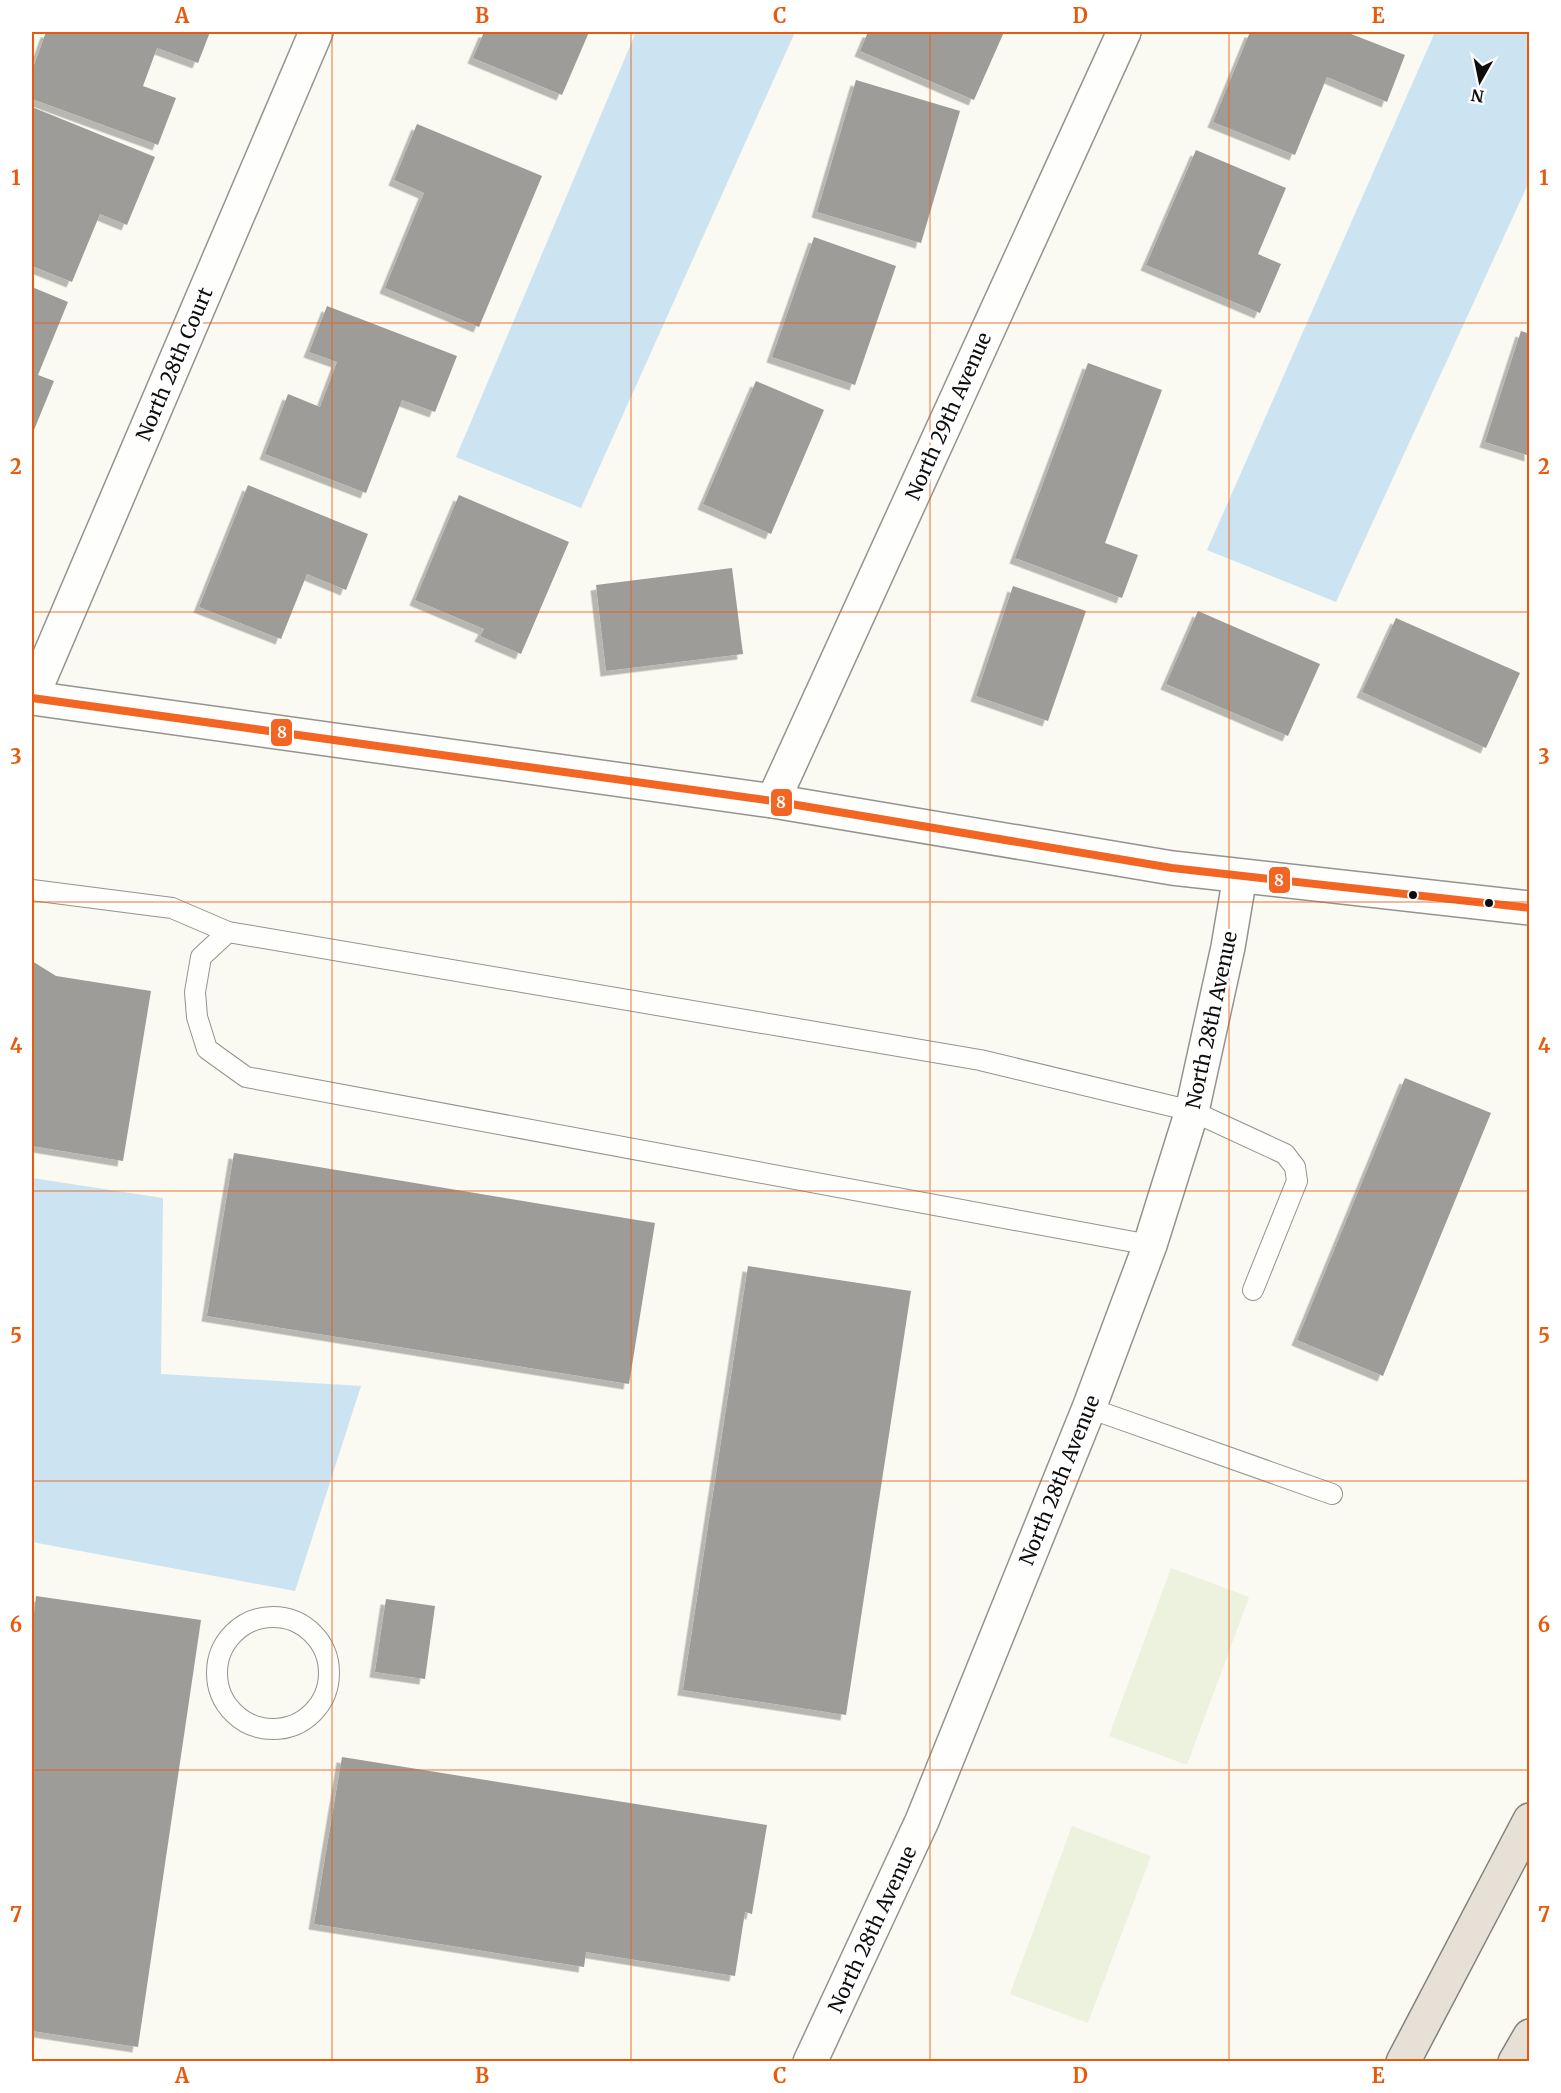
<svg xmlns="http://www.w3.org/2000/svg" width="1561" height="2093" viewBox="0 0 1561 2093" font-family="Merriweather,serif">
	<style>
		.pitch { fill: #ecf2de }
		.water { fill: #cce3f1 }
		.building { fill: #9e9c98; filter: url(#shadow) }
		.lines { fill: none; stroke-linecap: round; stroke-linejoin: round }
		.service-casing { stroke: #949390; stroke-width: 22 }
		.minor-casing { stroke: #949390; stroke-width: 36 }
		.tertiary-casing { stroke: #949390; stroke-width: 36 }
		.motorway-casing { stroke: #81817d; stroke-width: 36 }
		.service { stroke: #fefefd; stroke-width: 20 }
		.minor { stroke: #fefefd; stroke-width: 33 }
		.tertiary { stroke: #fefefd; stroke-width: 33 }
		.motorway { stroke: #e7e0d7; stroke-width: 33 }
		.bus-1-casing { stroke: #fff; stroke-width: 12 }
		.bus-1 { stroke: #f26522; stroke-width: 8 }
		.grid { fill: none; stroke: #e8590c; stroke-width: 1.5; stroke-opacity: 0.55 }
		.bus-dot { fill: #0d0d0d; stroke: #fff; stroke-width: 2 }
		.labels { text-anchor: middle; dominant-baseline: central; stroke-width: 6; stroke-linejoin: round; paint-order: stroke }
		.street-label { font-size: 20px; fill: #0d0d0d; stroke: #fff }
		.line-badge { stroke: #fff; stroke-width: 2 }
		.badge-label { font-size: 16px; text-anchor: middle; font-weight: bold; fill: #fff }
		.neatline { fill: none; stroke: #e8590c; stroke-width: 2 }
		.grid-label { font-size: 20px; text-anchor: middle; font-weight: bold; fill: #e8590c }
	</style>
	<defs>
		<filter id="shadow"><feDropShadow dx="-5.5" dy="5.5" stdDeviation="0" flood-color="#0004"/></filter>
	</defs>
	<rect width="100%" height="100%" fill="#faf9f2"/>
	<g class="pitch">
		<polygon points="1171,1568 1249,1597 1187,1765 1109,1736"/>
		<polygon points="1072,1826 1151,1856 1088,2023 1010,1994"/>
	</g>
	<g class="water">
		<polygon points="636,32 795,32 581,508 456,457"/>
		<polygon points="1435,32 1529,32 1529,182 1336,602 1207,550"/>
		<polygon points="32,1178 163,1198 161,1374 361,1386 295,1591 32,1542"/>
	</g>
	<g class="building">
		<polygon points="46,32 210,32 198,63 157,48 143,86 176,98 158,145 32,99 32,71"/>
		<polygon points="484,32 589,32 562,95 473,58"/>
		<polygon points="868,32 1004,32 974,100 860,51"/>
		<polygon points="1250,32 1346,32 1405,55 1387,102 1327,77 1295,155 1213,122"/>
		<polygon points="856,80 960,111 921,243 817,212"/>
		<polygon points="32,107 155,157 127,225 100,214 72,282 32,266"/>
		<polygon points="417,124 542,176 479,327 385,288 424,193 394,180"/>
		<polygon points="1196,150 1286,188 1258,254 1281,264 1260,313 1146,265"/>
		<polygon points="814,237 896,266 855,385 772,357"/>
		<polygon points="32,287 68,302 38,375 54,381 34,430 32,429"/>
		<polygon points="327,306 457,356 435,412 402,400 366,493 265,454 288,394 320,407 337,362 309,352"/>
		<polygon points="1521,331 1530,334 1530,456 1485,442"/>
		<polygon points="1088,363 1162,390 1105,543 1138,555 1122,598 1015,558"/>
		<polygon points="756,381 824,410 771,534 703,504"/>
		<polygon points="248,485 368,534 346,590 307,574 281,639 199,607"/>
		<polygon points="459,495 569,542 521,654 480,636 484,629 415,600"/>
		<polygon points="732,568 743,654 606,671 596,585"/>
		<polygon points="1013,586 1086,611 1048,721 976,696"/>
		<polygon points="1198,611 1320,664 1288,736 1166,684"/>
		<polygon points="1396,618 1520,673 1486,748 1362,692"/>
		<polygon points="32,961 56,976 151,991 123,1161 32,1146"/>
		<polygon points="1405,1078 1491,1113 1383,1376 1297,1340"/>
		<polygon points="234,1153 655,1223 629,1384 207,1316"/>
		<polygon points="748,1266 911,1291 846,1715 683,1690"/>
		<polygon points="36,1596 201,1620 138,2047 32,2031 32,1630"/>
		<polygon points="386,1599 435,1606 425,1679 375,1672"/>
		<polygon points="342,1757 767,1825 752,1914 745,1912 735,1976 586,1952 584,1967 314,1924"/>
	</g>
	<g class="lines">
		<g class="service-casing">
			<g id="service">
				<polyline points="32,890 172,908 228,932"/>
				<polyline points="1150,1245 246,1077 207,1049 197,1017 195,992 201,957 228,932 980,1060 1192,1111 1285,1154 1295,1167 1297,1181 1253,1290"/>
				<polyline points="1089,1408 1332,1494"/>
				<circle cx="273" cy="1673" r="56"/>
			</g>
		</g>
		<g class="minor-casing">
			<g id="minor">
				<polyline points="32,697 316,32"/>
				<polyline points="773,801 1124,32"/>
				<polyline points="810,2062 922,1821 1089,1408 1150,1245 1192,1111 1228,947 1240,876"/>
			</g>
		</g>
		<g class="tertiary-casing">
			<polyline id="tertiary" points="32,698 773,801 1172,868 1530,908"/>
		</g>
		<g class="motorway-casing">
			<g id="motorway">
				<polyline points="1403,2062 1530,1820"/>
				<polyline points="1515,2062 1530,2036"/>
			</g>
		</g>
		<use href="#service" class="service"/>
		<use href="#minor" class="minor"/>
		<use href="#tertiary" class="tertiary"/>
		<use href="#motorway" class="motorway"/>
		<g class="bus-1-casing">
			<polyline id="bus-1" points="32,698 773,801 1172,868 1530,908"/>
		</g>
		<use href="#bus-1" class="bus-1"/>
	</g>
	<path class="grid" d="M332,32V2062M631,32V2062M930,32V2062M1229,32V2062M32,323H1530M32,612H1530M32,902H1530M32,1191H1530M32,1481H1530M32,1770H1530"/>
	<g class="bus-dot">
		<circle cx="1413" cy="895" r="5"/>
		<circle cx="1489" cy="903" r="5"/>
	</g>
	<g class="labels">
		<g class="street-label">
			<text transform="translate(174 364) rotate(-67)">North 28th Court</text>
			<text transform="translate(948 416) rotate(-66)">North 29th Avenue</text>
			<text transform="translate(1211 1020) rotate(-78)">North 28th Avenue</text>
			<text transform="translate(1059 1480) rotate(-68)">North 28th Avenue</text>
			<text transform="translate(872 1929) rotate(-65)">North 28th Avenue</text>
		</g>
	</g>
	<g class="line-badge">
		<rect x="270" y="718" width="23" height="29" rx="6" fill="#f26522"/>
		<rect x="770" y="788" width="23" height="29" rx="6" fill="#f26522"/>
		<rect x="1268" y="866" width="23" height="28" rx="6" fill="#f26522"/>
	</g>
	<g class="badge-label">
		<text x="282" y="738">8</text>
		<text x="781" y="808">8</text>
		<text x="1279" y="886">8</text>
	</g>
	<rect width="1561" height="2093" fill="none" stroke="#ffffff" stroke-width="66"/>
	<g transform="translate(1480 81) rotate(189)" stroke="#ffffff" stroke-width="4.5" paint-order="stroke">
	<path d="M0-4.5L10 22L0 15L-10 22Z" fill="#0d0d0d"/>
	<text y="-9" font-size="16" font-weight="bold" text-anchor="middle" fill="#0d0d0d">N</text>
	</g>
	<rect x="33" y="33" width="1495" height="2027" class="neatline"/>
	<g class="grid-label">
		<text x="182" y="23">A</text>
		<text x="482" y="23">B</text>
		<text x="780" y="23">C</text>
		<text x="1080" y="23">D</text>
		<text x="1378" y="23">E</text>
		<text x="16" y="185">1</text>
		<text x="1544" y="185">1</text>
		<text x="16" y="474">2</text>
		<text x="1544" y="474">2</text>
		<text x="16" y="764">3</text>
		<text x="1544" y="764">3</text>
		<text x="16" y="1053">4</text>
		<text x="1544" y="1053">4</text>
		<text x="16" y="1343">5</text>
		<text x="1544" y="1343">5</text>
		<text x="16" y="1632">6</text>
		<text x="1544" y="1632">6</text>
		<text x="16" y="1922">7</text>
		<text x="1544" y="1922">7</text>
		<text x="182" y="2083">A</text>
		<text x="482" y="2083">B</text>
		<text x="780" y="2083">C</text>
		<text x="1080" y="2083">D</text>
		<text x="1378" y="2083">E</text>
	</g>
</svg>
